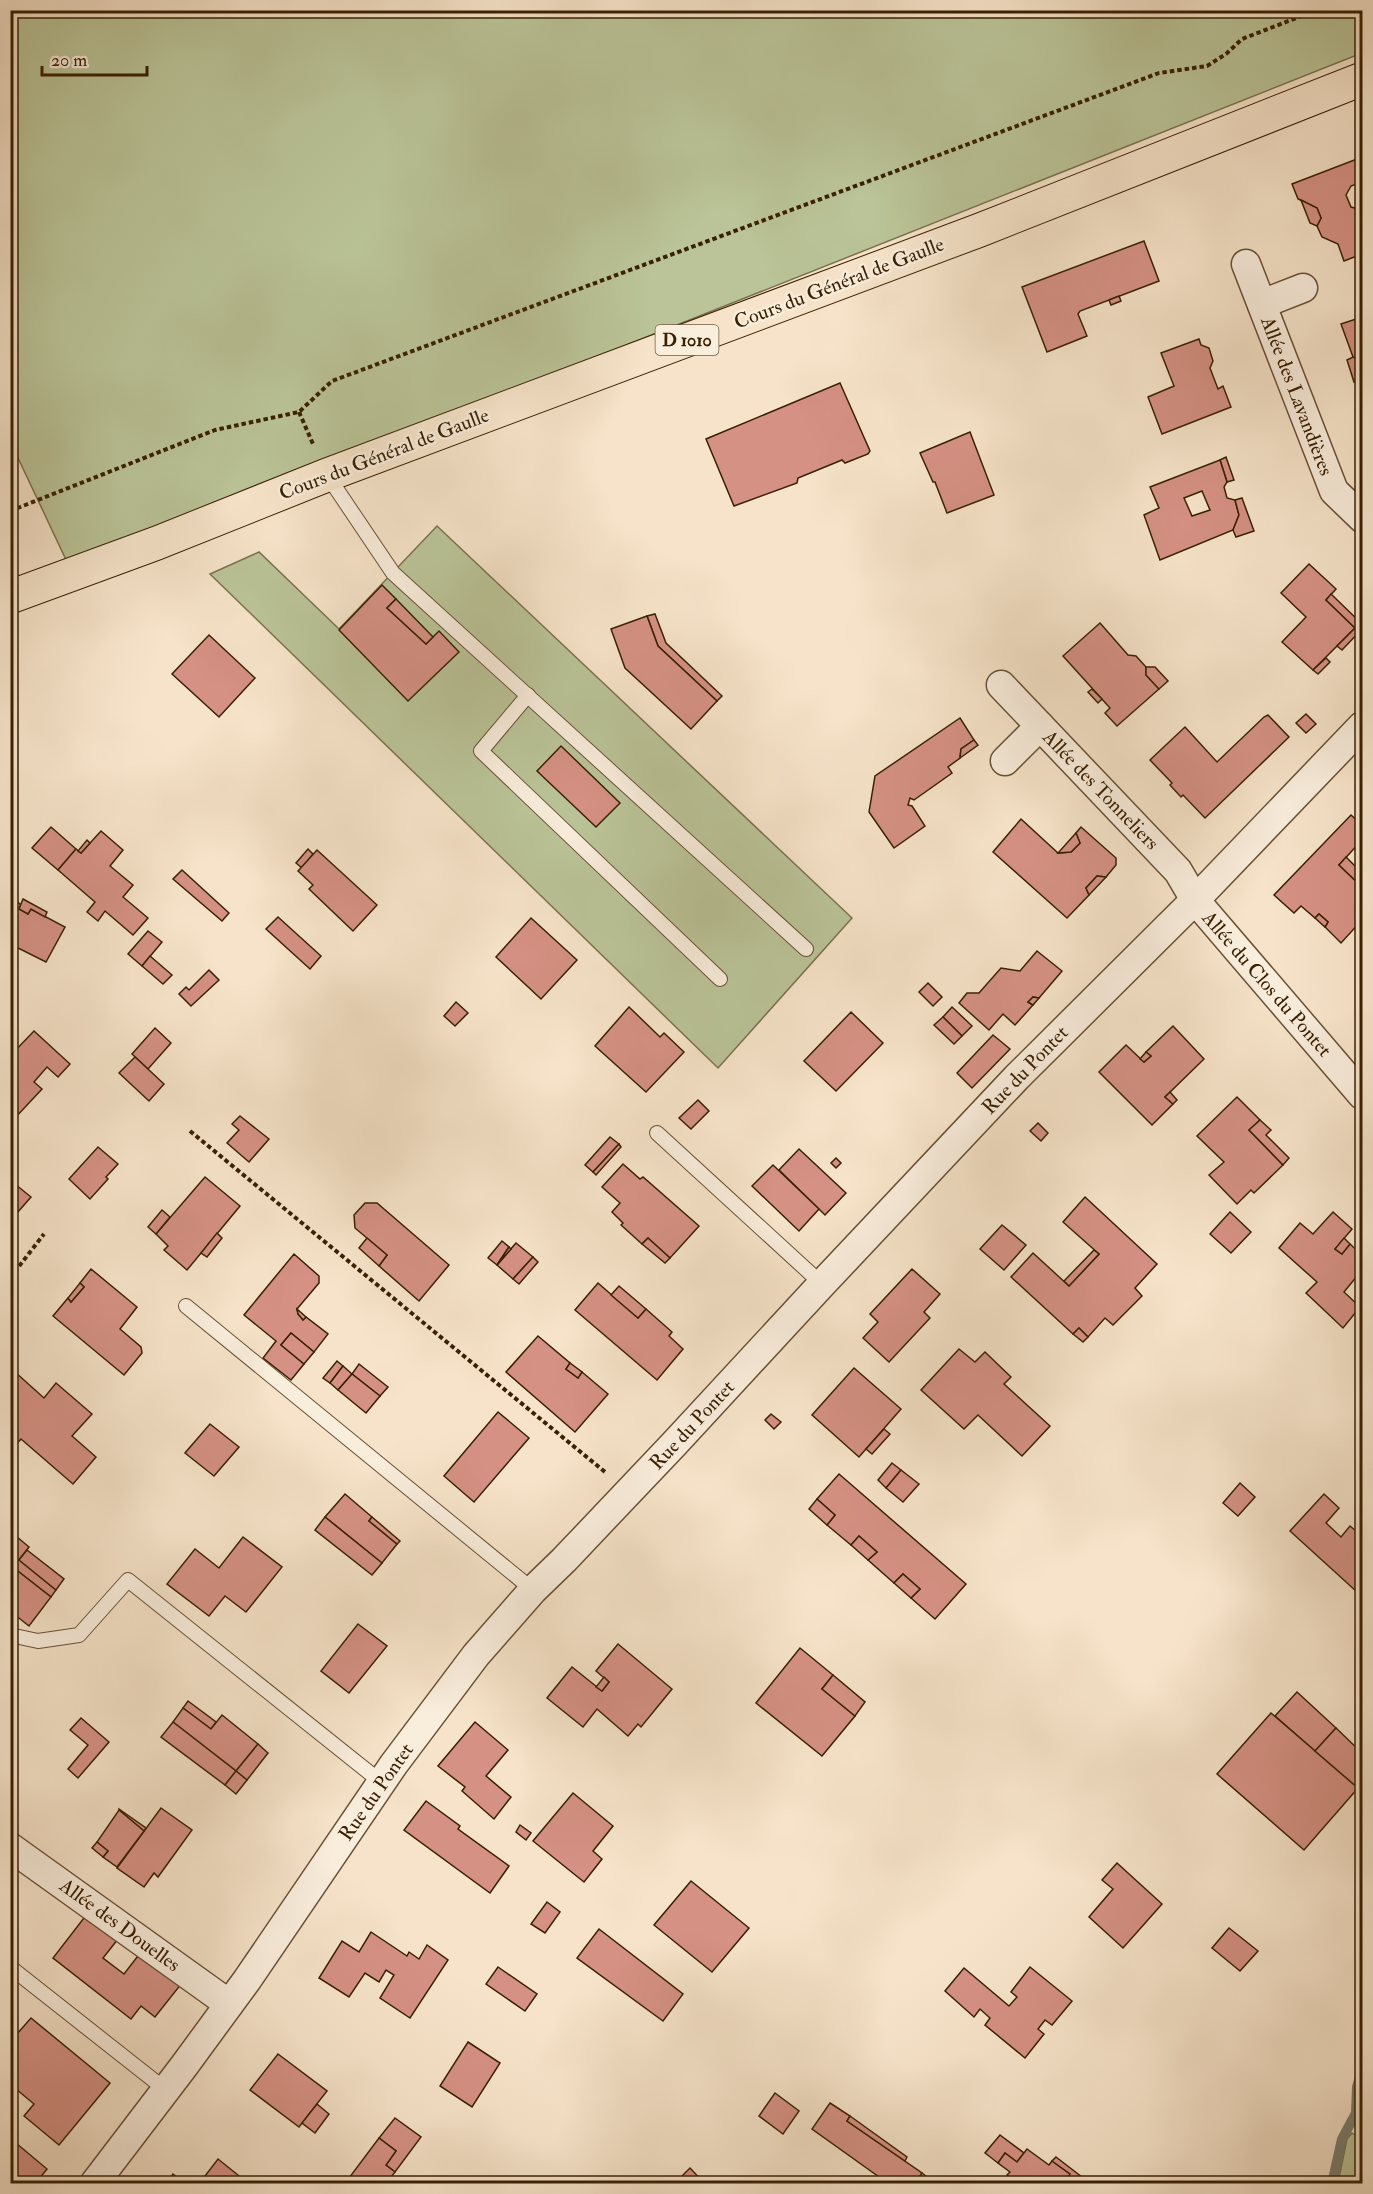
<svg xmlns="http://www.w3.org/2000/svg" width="1373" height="2194" viewBox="0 0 1373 2194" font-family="'IM FELL Double Pica',serif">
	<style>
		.green { fill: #bac498; stroke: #7a724e; stroke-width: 1.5 }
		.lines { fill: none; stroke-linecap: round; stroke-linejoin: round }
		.stream { stroke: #777e73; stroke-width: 10 }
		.building { fill: #d59184; stroke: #392003; stroke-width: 1.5; fill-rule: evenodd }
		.service-casing { stroke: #685134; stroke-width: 16 }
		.minor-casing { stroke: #685134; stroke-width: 31 }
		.primary-casing { stroke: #392003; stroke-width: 35 }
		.path { stroke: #392003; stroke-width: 4; stroke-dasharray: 4.5 3; stroke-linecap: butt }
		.service { stroke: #f9eddc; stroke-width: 14 }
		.minor { stroke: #f9eddc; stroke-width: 28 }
		.primary { stroke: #f6e3c9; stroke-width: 33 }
		.labels { text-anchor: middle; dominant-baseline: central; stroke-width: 5; stroke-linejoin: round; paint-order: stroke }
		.shield { fill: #f9eddc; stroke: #735e44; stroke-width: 1.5 }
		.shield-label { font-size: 18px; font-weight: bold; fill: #392003 }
		.street-label { font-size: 20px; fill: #392003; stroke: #f9eddc }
	</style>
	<rect width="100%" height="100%" fill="#f6e3c9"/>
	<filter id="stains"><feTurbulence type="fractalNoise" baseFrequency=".00333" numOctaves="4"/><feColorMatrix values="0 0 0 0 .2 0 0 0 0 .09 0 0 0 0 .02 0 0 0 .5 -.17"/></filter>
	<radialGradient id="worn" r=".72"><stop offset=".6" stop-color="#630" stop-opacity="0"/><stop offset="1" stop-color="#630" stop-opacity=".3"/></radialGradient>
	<g class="green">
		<polygon points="11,11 1362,11 1362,53 367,448 68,564 11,443"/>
		<polygon points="437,526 852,918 718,1068 210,574 259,552 339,629"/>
		<polygon points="1352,2133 1362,2140 1362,2183 1338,2183 1347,2139"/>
	</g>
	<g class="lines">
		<polyline class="stream" points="1332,2184 1342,2139 1356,2113 1357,2087 1362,2070"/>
	</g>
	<g class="building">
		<polygon points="1357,159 1362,174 1362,182 1351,186 1346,195 1351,207 1362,210 1362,254 1344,261 1338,244 1322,237 1317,226 1321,218 1317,208 1298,199 1292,184"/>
		<polygon points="1301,200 1317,208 1321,218 1317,226 1310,223"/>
		<polygon points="1144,241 1159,281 1080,311 1078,314 1087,336 1047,352 1022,287"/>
		<polygon points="1119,296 1121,301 1111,305 1109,300"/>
		<polygon points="1362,317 1362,364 1361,361 1353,357 1341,324"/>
		<polygon points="1199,339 1201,345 1209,348 1213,361 1210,368 1218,389 1223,386 1231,407 1162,434 1148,397 1174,386 1161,353"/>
		<polygon points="1353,357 1361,361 1362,364 1362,377 1354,382 1347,360"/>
		<polygon points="840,383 870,451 868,454 845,463 842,460 798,478 797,483 734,506 706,439"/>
		<polygon points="970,432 994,495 947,513 935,482 933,482 920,453"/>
		<polygon points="1226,457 1234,480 1227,482 1220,460"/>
		<path d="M1220,460L1227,482L1224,487L1227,498L1235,500L1239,515L1233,530L1160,560L1144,515L1159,508L1150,487ZM1202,491L1210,510L1192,516L1184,498Z"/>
		<polygon points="1242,498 1254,531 1236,537 1233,530 1239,515 1235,500"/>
		<polygon points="1309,564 1336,589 1326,600 1355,628 1313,670 1282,642 1306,617 1281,593"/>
		<polygon points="382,585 396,599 387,608 426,644 439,631 459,652 408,701 339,630"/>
		<polygon points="1331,594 1362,624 1362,629 1342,650 1337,646 1355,628 1326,600"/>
		<polygon points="396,599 433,637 426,644 387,608"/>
		<polygon points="655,614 666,643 722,696 717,701 658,646 647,616"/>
		<polygon points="647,616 658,646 717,701 691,729 625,668 611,629"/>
		<polygon points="1100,623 1128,655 1136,656 1146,667 1146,675 1159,689 1117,726 1105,713 1110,708 1063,656"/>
		<polygon points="209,635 255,678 219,717 172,674"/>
		<polygon points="1326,658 1330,662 1318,674 1313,670"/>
		<polygon points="1146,667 1155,667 1168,681 1159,689 1146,675"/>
		<polygon points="1092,689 1102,699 1098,703 1088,692"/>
		<polygon points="1306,714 1316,724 1306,733 1296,723"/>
		<polygon points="1268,715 1289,737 1205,818 1183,795 1181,797 1170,785 1172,783 1150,760 1185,727 1217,762 1264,717"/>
		<polygon points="960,718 974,740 961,749 960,758 948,767 952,773 914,800 910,798 908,805 912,806 925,826 894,848 869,812 875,776"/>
		<polygon points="974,740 978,745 960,758 961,749"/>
		<polygon points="561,746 620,803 596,827 537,771"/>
		<polygon points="1351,815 1362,825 1362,840 1339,865 1362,887 1362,920 1341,943 1325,927 1328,922 1319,914 1315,918 1301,906 1294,913 1274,895"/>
		<polygon points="1021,819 1058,853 1071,852 1080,843 1076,833 1081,827 1116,858 1116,865 1106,877 1097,876 1086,888 1089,895 1067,918 993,852"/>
		<polygon points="51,827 76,849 58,870 32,848"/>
		<polygon points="101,831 123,850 110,866 133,885 123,897 148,918 133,935 105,911 98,921 87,912 95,902 58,870 76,849 81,853"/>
		<polygon points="1076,833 1080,843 1071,852 1058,853"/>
		<polygon points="87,840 90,843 81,853 78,851"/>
		<polygon points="308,849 313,854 302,868 296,863"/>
		<polygon points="317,850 377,905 353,931 309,889 313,885 298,871"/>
		<polygon points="1346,857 1362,873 1362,887 1339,865"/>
		<polygon points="182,870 229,913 222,921 173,879"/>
		<polygon points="1097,876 1106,877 1089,895 1086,888"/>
		<polygon points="10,895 21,905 19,909 28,914 31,909 65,927 46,962 10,944"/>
		<polygon points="23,899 47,912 45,917 31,909 28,914 19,909"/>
		<polygon points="1319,914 1328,922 1325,927 1315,918"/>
		<polygon points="278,917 321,956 310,969 266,929"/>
		<polygon points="531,918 577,960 541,999 496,957"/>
		<polygon points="148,931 162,942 142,966 128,954"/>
		<polygon points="1037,951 1062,971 1039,998 1033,997 1028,1002 1033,1005 1015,1025 1003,1014 989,1030 959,1003 967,993 979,993 1001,968 1020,971"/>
		<polygon points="150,956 172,975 163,984 142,966"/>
		<polygon points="209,970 219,980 191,1006 179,994 186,987 189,990"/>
		<polygon points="928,983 942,997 933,1006 919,992"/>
		<polygon points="1033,997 1039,998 1033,1005 1028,1002"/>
		<polygon points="456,1002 468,1013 455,1026 444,1016"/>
		<polygon points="629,1007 660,1037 664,1033 684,1052 646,1092 595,1046"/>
		<polygon points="952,1007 972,1026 962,1036 943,1017"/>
		<polygon points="851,1012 883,1043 836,1091 804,1061"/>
		<polygon points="943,1017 962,1036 954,1044 934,1025"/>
		<polygon points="1173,1026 1204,1059 1165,1097 1173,1104 1152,1125 1099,1072 1126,1045 1144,1062 1151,1056 1146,1052"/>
		<polygon points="155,1028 171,1043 148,1069 132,1054"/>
		<polygon points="34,1031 70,1064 58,1077 47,1067 34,1082 42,1089 14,1119 10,1115 10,1056"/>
		<polygon points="993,1035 1010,1049 972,1088 957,1073"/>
		<polygon points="1146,1052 1151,1056 1144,1062 1140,1059"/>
		<polygon points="135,1057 164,1084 149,1101 119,1073"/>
		<polygon points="1170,1092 1177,1100 1173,1104 1165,1097"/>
		<polygon points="1237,1097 1260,1120 1249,1130 1283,1165 1254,1193 1251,1190 1237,1204 1209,1175 1224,1162 1197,1136"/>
		<polygon points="698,1100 709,1111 691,1129 679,1118"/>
		<polygon points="240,1116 269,1139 249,1162 227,1143 239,1130 232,1124"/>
		<polygon points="1260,1120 1271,1130 1266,1135 1289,1158 1283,1165 1249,1130"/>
		<polygon points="1038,1123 1048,1133 1041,1141 1030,1131"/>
		<polygon points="610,1137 619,1144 593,1172 585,1165"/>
		<polygon points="619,1144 621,1147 596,1175 593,1172"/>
		<polygon points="98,1147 118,1164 106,1177 108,1179 90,1199 69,1179"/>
		<polygon points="799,1149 846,1193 825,1215 779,1170"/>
		<polygon points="836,1158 841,1163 836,1168 831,1163"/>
		<polygon points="623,1164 640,1179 643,1177 699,1226 670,1258 648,1238 642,1244 621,1225 623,1223 612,1212 620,1203 602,1187"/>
		<polygon points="773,1165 819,1209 799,1231 752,1186"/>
		<polygon points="205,1177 240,1206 187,1270 164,1250 168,1246 156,1234"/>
		<polygon points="10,1180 31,1197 10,1221"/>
		<polygon points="1085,1197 1157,1264 1135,1288 1142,1296 1113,1325 1105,1318 1088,1337 1079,1328 1073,1334 1011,1277 1033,1253 1069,1286 1099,1254 1063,1222"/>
		<polygon points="365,1203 377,1203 449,1265 419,1301 379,1266 387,1255 355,1228 354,1215"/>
		<polygon points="162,1210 170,1217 156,1234 148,1227"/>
		<polygon points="1230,1212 1251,1232 1231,1253 1210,1234"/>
		<polygon points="1333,1212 1352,1229 1335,1249 1342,1254 1350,1244 1362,1255 1362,1270 1344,1292 1360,1307 1343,1328 1306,1293 1317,1282 1279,1248 1300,1223 1313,1234"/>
		<polygon points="1002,1225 1026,1245 1004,1270 980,1249"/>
		<polygon points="217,1233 222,1238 207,1257 201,1253"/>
		<polygon points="367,1238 387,1255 379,1266 359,1248"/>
		<polygon points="648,1238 670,1258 665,1263 642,1244"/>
		<polygon points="1344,1238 1350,1244 1342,1254 1335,1249"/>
		<polygon points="502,1241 509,1247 497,1265 488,1258"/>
		<polygon points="516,1243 533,1257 513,1279 497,1265"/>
		<polygon points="509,1247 511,1249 497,1265"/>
		<polygon points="1094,1250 1099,1254 1069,1286 1064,1281"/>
		<polygon points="294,1254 319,1276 319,1283 297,1309 298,1314 303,1320 306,1317 328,1334 314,1352 291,1333 281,1345 304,1364 291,1380 263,1358 276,1341 244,1315"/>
		<polygon points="533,1257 538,1262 519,1284 513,1279"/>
		<polygon points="91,1269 137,1307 120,1329 141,1347 142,1353 124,1375 53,1316 68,1298 71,1302 84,1287 80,1283"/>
		<polygon points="912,1269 940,1294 924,1312 930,1318 889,1362 863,1338 878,1322 870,1314"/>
		<polygon points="80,1283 84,1287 71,1302 68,1298"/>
		<polygon points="598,1283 638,1318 646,1309 672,1332 669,1336 683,1349 657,1380 575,1310"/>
		<polygon points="619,1286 646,1309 638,1318 611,1295"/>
		<polygon points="297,1309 306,1317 303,1320 298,1314"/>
		<polygon points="1079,1328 1088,1337 1083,1342 1073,1334"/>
		<polygon points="291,1333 314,1352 304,1364 281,1345"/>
		<polygon points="538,1336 570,1363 566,1369 578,1378 582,1372 608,1394 575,1432 506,1372"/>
		<polygon points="959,1349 975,1362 985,1352 1011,1377 1004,1384 1050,1426 1022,1456 978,1415 964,1429 921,1390"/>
		<polygon points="337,1361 343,1366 330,1383 323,1378"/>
		<polygon points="570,1363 582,1372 578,1378 566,1369"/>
		<polygon points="359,1364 388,1387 380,1396 352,1374"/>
		<polygon points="343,1366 352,1374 338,1390 330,1383"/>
		<polygon points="854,1368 901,1409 859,1457 812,1415"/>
		<polygon points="15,1372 44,1398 56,1383 92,1414 72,1436 96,1457 73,1484 21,1439 10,1451 10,1378"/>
		<polygon points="352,1374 380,1396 366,1413 338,1390"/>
		<polygon points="498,1412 529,1438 474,1502 444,1476"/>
		<polygon points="771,1414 781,1422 774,1429 765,1420"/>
		<polygon points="210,1424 239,1447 214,1476 185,1453"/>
		<polygon points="884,1429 890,1434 872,1454 866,1449"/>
		<polygon points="892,1463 901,1470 886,1488 878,1480"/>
		<polygon points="901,1470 919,1484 903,1502 886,1488"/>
		<polygon points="839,1474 966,1584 935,1619 911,1598 920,1589 903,1574 894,1583 868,1560 877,1552 859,1536 851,1545 827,1525 835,1515 817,1499"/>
		<polygon points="1240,1483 1255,1497 1238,1516 1223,1503"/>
		<polygon points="345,1494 372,1517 369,1521 397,1544 382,1563 325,1517"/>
		<polygon points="1324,1494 1339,1508 1326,1523 1341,1537 1350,1526 1362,1536 1362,1586 1357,1592 1290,1531"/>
		<polygon points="817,1499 835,1515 827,1525 809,1509"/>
		<polygon points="325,1517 382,1563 372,1575 315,1530"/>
		<polygon points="372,1517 400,1541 397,1544 369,1521"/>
		<polygon points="10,1531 29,1547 19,1560 56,1590 51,1597 10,1565"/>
		<polygon points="859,1536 877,1552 868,1560 851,1545"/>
		<polygon points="243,1537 282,1567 246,1612 225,1596 209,1616 167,1584 195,1549 219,1568"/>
		<polygon points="27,1550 64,1579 56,1590 19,1560"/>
		<polygon points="10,1565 51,1597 29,1626 10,1611"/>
		<polygon points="903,1574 920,1589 911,1598 894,1583"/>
		<polygon points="358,1624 387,1646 349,1693 321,1671"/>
		<polygon points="618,1644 672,1689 641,1727 638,1724 628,1736 597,1709 583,1727 547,1698 572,1667 602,1691 609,1682 596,1671"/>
		<polygon points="800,1648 833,1675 822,1689 855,1716 822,1756 756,1703"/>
		<polygon points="833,1675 865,1702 855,1716 822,1689"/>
		<polygon points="604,1677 609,1682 602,1691 596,1687"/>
		<polygon points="1297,1692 1336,1728 1315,1751 1275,1716"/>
		<polygon points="188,1701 216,1722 211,1729 183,1708"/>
		<polygon points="183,1708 211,1729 222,1715 258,1744 236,1771 173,1722"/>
		<polygon points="1271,1713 1358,1788 1304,1850 1217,1774"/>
		<polygon points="81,1718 109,1742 78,1778 68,1769 88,1745 70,1730"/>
		<polygon points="173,1722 236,1771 225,1785 161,1737"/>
		<polygon points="475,1722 508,1750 486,1776 511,1797 494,1819 462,1791 465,1787 438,1766"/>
		<polygon points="1336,1728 1362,1753 1362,1782 1358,1788 1315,1751"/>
		<polygon points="258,1744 268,1753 247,1780 236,1771"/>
		<polygon points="236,1771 247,1780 236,1794 225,1785"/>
		<polygon points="573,1793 613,1826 593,1851 602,1859 584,1882 533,1841"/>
		<polygon points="426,1801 460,1826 458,1829 509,1866 490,1893 404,1830"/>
		<polygon points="161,1808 192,1830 158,1877 154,1873 144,1887 117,1868"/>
		<polygon points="119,1809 146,1828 144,1831 119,1810"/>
		<polygon points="119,1810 144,1831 117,1867 103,1857 108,1851 97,1842"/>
		<polygon points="520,1825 531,1833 526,1840 516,1832"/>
		<polygon points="97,1842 108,1851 103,1857 92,1848"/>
		<polygon points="1117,1863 1162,1904 1123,1948 1089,1917 1113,1889 1102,1880"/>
		<polygon points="691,1881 749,1928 712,1972 654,1925"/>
		<polygon points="547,1902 560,1912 545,1933 531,1924"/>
		<polygon points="87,1914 118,1939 103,1958 124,1974 141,1952 182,1983 155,2017 141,2006 131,2019 53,1958"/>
		<polygon points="1229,1928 1258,1951 1240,1971 1212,1948"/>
		<polygon points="599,1929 683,1994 663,2021 577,1958"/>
		<polygon points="371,1932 407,1956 409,1952 419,1959 427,1945 448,1960 410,2018 380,1998 394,1975 386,1970 379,1982 365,1973 349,1997 319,1978 342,1941 359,1952"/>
		<polygon points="498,1967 537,1994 525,2011 486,1984"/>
		<polygon points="1030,1967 1072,2001 1052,2025 1045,2020 1038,2029 1044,2034 1025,2058 985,2025 990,2018 980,2009 974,2017 945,1991 964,1968 1009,2006 1017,1997 1011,1992"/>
		<polygon points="31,2018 110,2083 59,2145 24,2116 34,2104 10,2084 10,2042"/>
		<polygon points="468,2042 500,2063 472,2107 440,2086"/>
		<polygon points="278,2054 327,2091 299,2127 250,2090"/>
		<polygon points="775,2093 799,2111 783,2134 759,2116"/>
		<polygon points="830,2103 850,2116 847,2121 922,2173 915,2184 889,2184 812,2129"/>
		<polygon points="317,2104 329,2114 315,2133 302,2123"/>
		<polygon points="850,2116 907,2157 905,2161 847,2121"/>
		<polygon points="395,2118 421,2137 395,2172 386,2165 396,2151 379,2138"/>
		<polygon points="1000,2135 1024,2153 1017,2162 1005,2153 998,2163 985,2153"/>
		<polygon points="10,2138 47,2169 35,2184 10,2184"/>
		<polygon points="379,2138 396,2151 386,2165 395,2172 386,2184 349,2184 346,2182"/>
		<polygon points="1027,2149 1049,2165 1052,2161 1070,2174 1065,2184 1017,2184 1007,2175 1010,2172 998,2163 1005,2153 1017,2162"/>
		<polygon points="1056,2157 1091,2184 1065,2184 1070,2174 1052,2161"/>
		<polygon points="218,2159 249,2184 203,2184 202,2180"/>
		<polygon points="690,2168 705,2184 674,2184"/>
		<polygon points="922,2173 936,2184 915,2184"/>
		<polygon points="173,2174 186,2184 166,2184"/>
	</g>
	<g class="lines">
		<g class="service-casing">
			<g id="service">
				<polyline points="327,475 393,573 806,949"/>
				<polyline points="528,695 481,751 720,979"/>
				<polyline points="657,1133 822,1284"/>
				<polyline points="186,1306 533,1590"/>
				<polyline points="10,1635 38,1641 79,1635 128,1580 381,1782"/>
				<polyline points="10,1967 166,2090"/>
			</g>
		</g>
		<g class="minor-casing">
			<g id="minor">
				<polyline points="1246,264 1334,491 1362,518"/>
				<polyline points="1262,304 1303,288"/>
				<polyline points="1001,685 1178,871 1195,900 1362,1095"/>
				<polyline points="1005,761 1040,726"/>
				<polyline points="10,1847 229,2004"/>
				<polyline points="94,2184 184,2066 247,1980 394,1764 476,1655 533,1590 564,1560 675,1443 822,1284 1017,1077 1195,900 1362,726"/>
			</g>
		</g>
		<g class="primary-casing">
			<polyline id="primary" points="10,597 157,543 327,475 980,230 1362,79"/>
		</g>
		<g class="path">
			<polyline points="299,412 313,444"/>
			<polyline points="10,511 215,430 299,412 332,381 1159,73 1207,66 1226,54 1242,39 1317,10"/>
			<polyline points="190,1131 605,1472"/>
			<polyline points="10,1278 44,1234"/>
		</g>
		<use href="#service" class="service"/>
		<use href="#minor" class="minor"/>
		<use href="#primary" class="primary"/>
	</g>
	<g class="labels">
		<rect class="shield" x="655.5" y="325" width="63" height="30" rx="4.5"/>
		<g class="shield-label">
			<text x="687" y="340">D 1010</text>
		</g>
		<g class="street-label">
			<text transform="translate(839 283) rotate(-21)">Cours du Général de Gaulle</text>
			<text transform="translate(1297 396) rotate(69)">Allée des Lavandières</text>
			<text transform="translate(384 454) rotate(-21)">Cours du Général de Gaulle</text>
			<text transform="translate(1101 790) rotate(46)">Allée des Tonneliers</text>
			<text transform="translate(1267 984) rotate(49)">Allée du Clos du Pontet</text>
			<text transform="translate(1025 1070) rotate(-46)">Rue du Pontet</text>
			<text transform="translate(692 1425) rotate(-47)">Rue du Pontet</text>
			<text transform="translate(376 1792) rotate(-55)">Rue du Pontet</text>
			<text transform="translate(120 1925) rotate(36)">Allée des Douelles</text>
		</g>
	</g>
	<rect width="1373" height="2194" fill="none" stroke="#f6e3c9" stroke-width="36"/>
	<rect x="12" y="12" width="1349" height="2170" fill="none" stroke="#392003" stroke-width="3"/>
	<rect x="18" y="18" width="1337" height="2158" fill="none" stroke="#392003" stroke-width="1.5"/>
	<path d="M42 66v9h105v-9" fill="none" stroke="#392003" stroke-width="3"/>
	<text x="51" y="66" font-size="18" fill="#392003" stroke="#f9eddc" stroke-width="4.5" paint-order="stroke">20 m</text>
	<rect width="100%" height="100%" filter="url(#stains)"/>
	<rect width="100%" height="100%" fill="url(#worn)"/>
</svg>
